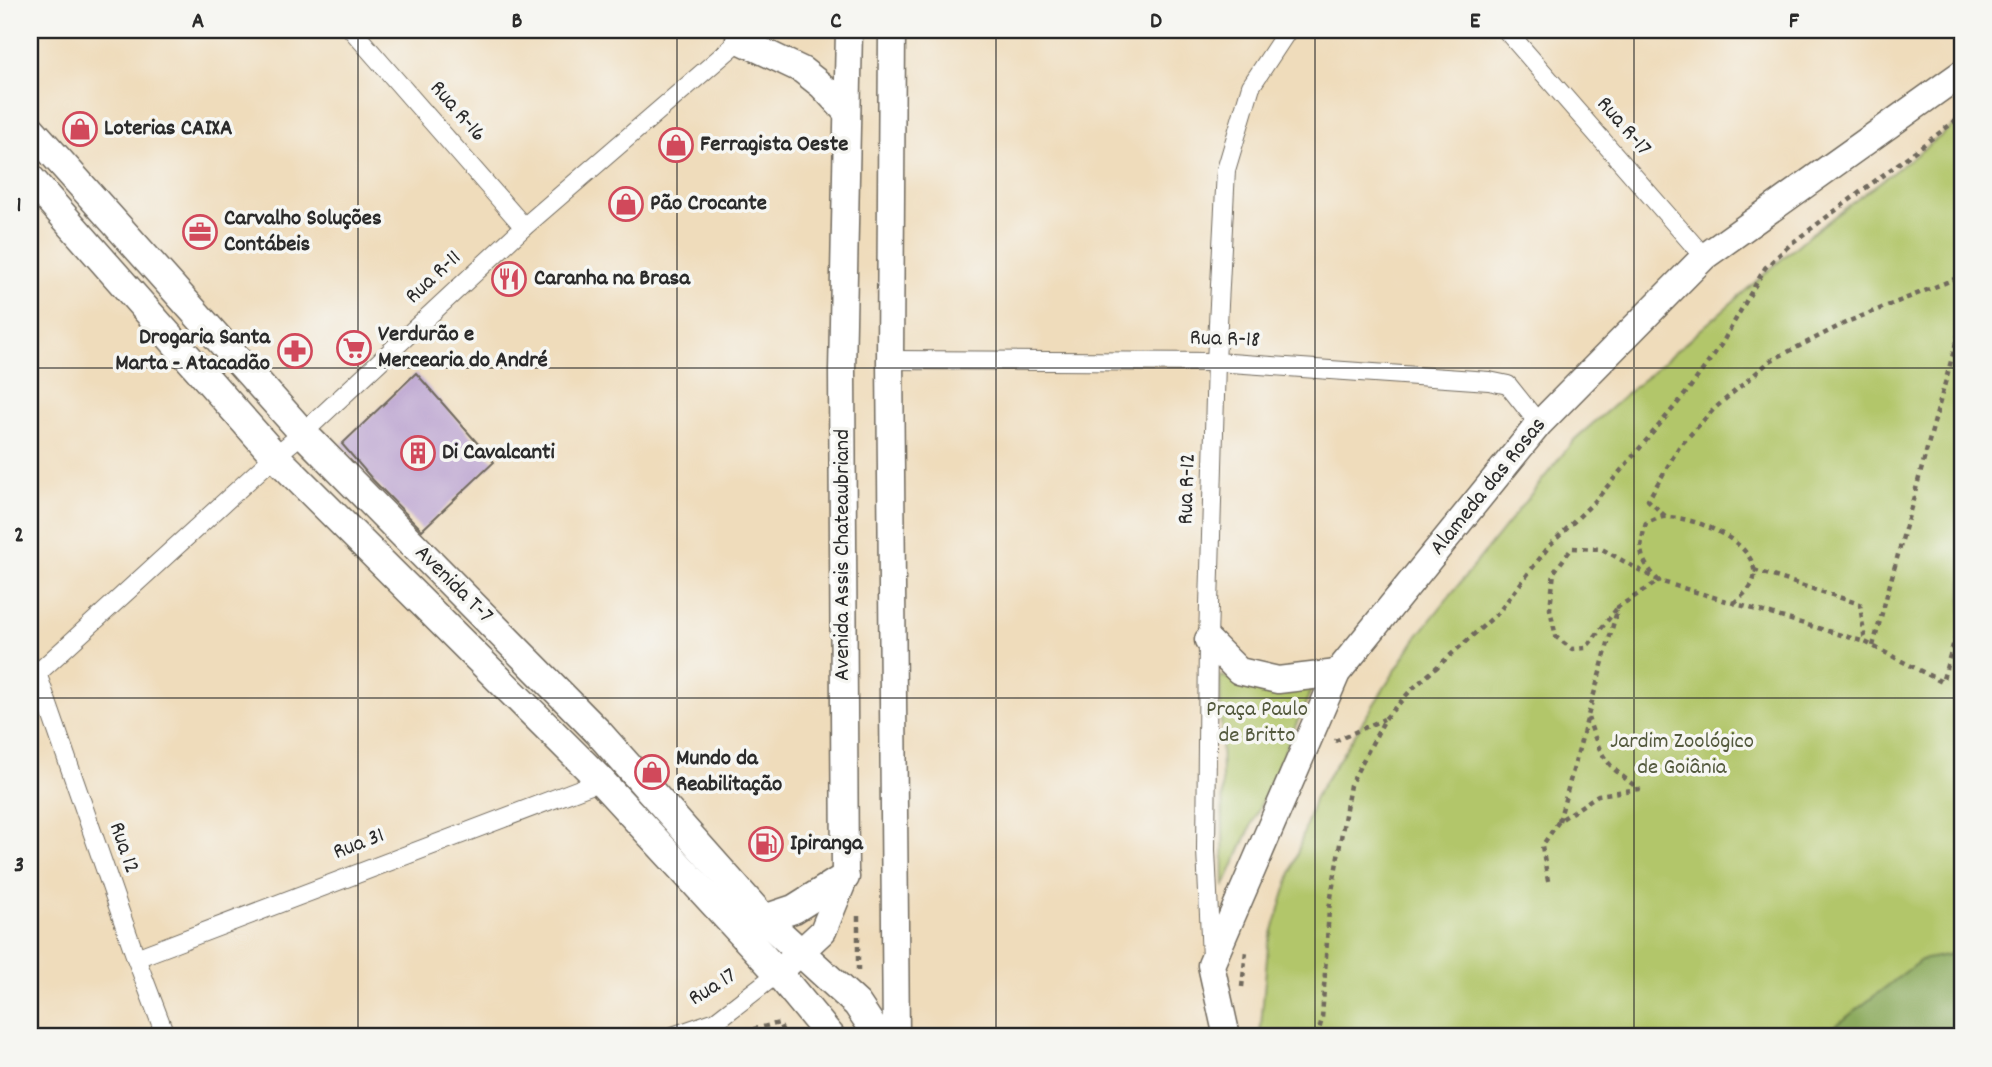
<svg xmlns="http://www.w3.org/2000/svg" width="1992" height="1067" viewBox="0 0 1992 1067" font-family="Dekko,sans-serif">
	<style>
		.green { fill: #b2c66a; stroke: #6e784a; stroke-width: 2 }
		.forest { fill: #8dab5e; stroke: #5c6b44; stroke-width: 2 }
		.building { fill: #bca4d0 }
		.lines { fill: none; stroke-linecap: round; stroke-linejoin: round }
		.street-casing { stroke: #70695d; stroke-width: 20 }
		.secondary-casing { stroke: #70695d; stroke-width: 29 }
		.primary-casing { stroke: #70695d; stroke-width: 31 }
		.path { stroke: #70695d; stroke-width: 4.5; stroke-dasharray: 5 5; stroke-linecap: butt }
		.street { stroke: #fff; stroke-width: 18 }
		.secondary { stroke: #fff; stroke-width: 26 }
		.primary { stroke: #fff; stroke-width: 28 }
		.grid { fill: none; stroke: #2b2b2b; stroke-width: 2; stroke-opacity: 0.55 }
		.labels { text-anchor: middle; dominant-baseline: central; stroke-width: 7; stroke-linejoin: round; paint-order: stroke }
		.street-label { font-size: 23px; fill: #2b2b2b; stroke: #f6f6f2 }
		.poi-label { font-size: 23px; font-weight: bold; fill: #2b2b2b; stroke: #f6f6f2; text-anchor: start }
		.park-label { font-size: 23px; fill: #545a3e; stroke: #f6f6f2 }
		.neatline { fill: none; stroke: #2b2b2b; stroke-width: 2.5 }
		.grid-label { font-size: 23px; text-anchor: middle; font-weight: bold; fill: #2b2b2b }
	</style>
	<rect width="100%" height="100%" fill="#f6f6f2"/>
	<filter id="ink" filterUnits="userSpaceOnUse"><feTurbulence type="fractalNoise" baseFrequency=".0143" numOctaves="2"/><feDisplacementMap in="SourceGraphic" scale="14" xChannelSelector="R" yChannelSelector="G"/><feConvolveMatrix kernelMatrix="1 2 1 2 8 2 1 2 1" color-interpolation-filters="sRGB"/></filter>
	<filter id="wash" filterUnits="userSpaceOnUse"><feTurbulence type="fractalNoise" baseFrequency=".00686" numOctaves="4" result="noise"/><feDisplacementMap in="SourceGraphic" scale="28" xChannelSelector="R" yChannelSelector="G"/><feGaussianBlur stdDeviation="1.57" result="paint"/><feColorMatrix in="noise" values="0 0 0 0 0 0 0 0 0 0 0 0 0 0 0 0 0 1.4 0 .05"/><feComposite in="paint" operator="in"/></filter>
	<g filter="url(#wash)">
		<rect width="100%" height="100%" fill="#efdcbb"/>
		<g class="green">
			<polygon points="1962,120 1962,1037 1260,1037 1268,946 1315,797 1416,638 1575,439 1807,237"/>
			<polygon points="1220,676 1265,687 1312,689 1224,887"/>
		</g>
		<polygon class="forest" points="1962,952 1962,1037 1821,1037 1921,960"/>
		<g id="blocks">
			<polygon class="building" points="416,373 494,462 422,530 373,480 342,444"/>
		</g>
	</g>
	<g filter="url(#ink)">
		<use href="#blocks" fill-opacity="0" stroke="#70695d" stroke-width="2"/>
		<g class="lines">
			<g class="street-casing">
				<g id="street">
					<polyline points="352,30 524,227"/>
					<polyline points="1506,30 1704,257"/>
					<polyline points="890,360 1216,362 1489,381 1508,385 1539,424"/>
					<polyline points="32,667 37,673 136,958 166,1037"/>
					<polyline points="30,680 275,456 303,433 524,227 752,30"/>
					<polyline points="136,958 601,781"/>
					<polyline points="1211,958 1206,850 1208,640 1216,362 1226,170 1251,86 1288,30"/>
					<polyline points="670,1037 716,1021 778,973"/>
				</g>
			</g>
			<g class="secondary-casing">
				<g id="secondary">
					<polyline points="892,30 890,360 896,1037"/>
					<polyline points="739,40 802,70 821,85 847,113"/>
					<polyline points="1208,640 1239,671 1278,680 1337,673"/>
					<polyline points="778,973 823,931 845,877 842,371 849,30"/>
					<polyline points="1227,1037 1211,965 1337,673 1539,424 1704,257 1962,73"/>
				</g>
			</g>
			<g class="primary-casing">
				<g id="primary">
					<polyline points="30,128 303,433 598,732 764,919 857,1004 879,1037"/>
					<polyline points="30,178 275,456 601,781 778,973 831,1037"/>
					<polyline points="764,919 794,909 845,877"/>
				</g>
			</g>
			<g class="path">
				<polyline points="1665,516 1648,500 1679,447 1714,409 1770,361 1847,322 1962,276"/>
				<polyline points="1754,570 1860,604 1865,642"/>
				<path d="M1734,603C1741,596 1752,589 1754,578C1760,543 1695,517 1667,517C1660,516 1653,521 1646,523C1638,552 1639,559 1659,581L1865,642L1942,682L1962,615"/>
				<polyline points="1873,646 1962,321"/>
				<polyline points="1335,741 1384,719"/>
				<polyline points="1559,821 1618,607 1659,581 1602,549 1572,548 1554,572 1550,609 1556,637 1572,649 1586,648 1618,607"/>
				<path d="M1548,881L1542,846L1559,821L1598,795L1639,789C1604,763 1602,759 1588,718"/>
				<polyline points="858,971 858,914"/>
				<polyline points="1242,987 1246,951"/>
				<polyline points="734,1034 779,1023 785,1037"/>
				<polyline points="1317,1037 1322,1019 1329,909 1350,785 1385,719 1411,690 1498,613 1550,545 1595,501 1639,449 1686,393 1721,345 1765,268 1792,243 1962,116"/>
			</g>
			<use href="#street" class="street"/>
			<use href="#secondary" class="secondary"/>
			<use href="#primary" class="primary"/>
		</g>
	</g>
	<path class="grid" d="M358,30V1037M677,30V1037M996,30V1037M1315,30V1037M1634,30V1037M30,368H1962M30,698H1962"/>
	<defs>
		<g id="shop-ring" transform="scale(1.75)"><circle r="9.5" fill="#f6f6f2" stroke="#d1495b" stroke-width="1.5"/><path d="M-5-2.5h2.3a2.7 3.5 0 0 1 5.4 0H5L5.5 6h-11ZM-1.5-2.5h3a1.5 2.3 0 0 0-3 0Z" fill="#d1495b"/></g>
		<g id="office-ring" transform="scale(1.75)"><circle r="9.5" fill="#f6f6f2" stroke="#d1495b" stroke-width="1.5"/><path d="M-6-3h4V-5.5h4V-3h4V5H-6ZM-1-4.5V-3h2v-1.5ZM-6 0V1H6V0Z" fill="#d1495b"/></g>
		<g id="restaurant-ring" transform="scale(1.75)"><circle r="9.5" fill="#f6f6f2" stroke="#d1495b" stroke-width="1.5"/><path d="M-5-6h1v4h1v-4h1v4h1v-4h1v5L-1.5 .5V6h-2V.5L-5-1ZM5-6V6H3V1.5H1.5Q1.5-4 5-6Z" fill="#d1495b"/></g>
		<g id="supermarket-ring" transform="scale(1.75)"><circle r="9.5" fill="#f6f6f2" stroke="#d1495b" stroke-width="1.5"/><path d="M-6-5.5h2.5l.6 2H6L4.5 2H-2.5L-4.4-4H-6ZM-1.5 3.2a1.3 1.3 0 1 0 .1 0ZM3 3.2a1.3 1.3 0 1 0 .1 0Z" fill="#d1495b"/></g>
		<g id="pharmacy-ring" transform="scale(1.75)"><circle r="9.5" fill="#f6f6f2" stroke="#d1495b" stroke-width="1.5"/><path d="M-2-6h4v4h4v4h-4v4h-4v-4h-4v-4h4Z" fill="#d1495b"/></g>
		<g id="building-ring" transform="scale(1.75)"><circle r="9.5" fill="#f6f6f2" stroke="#d1495b" stroke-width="1.5"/><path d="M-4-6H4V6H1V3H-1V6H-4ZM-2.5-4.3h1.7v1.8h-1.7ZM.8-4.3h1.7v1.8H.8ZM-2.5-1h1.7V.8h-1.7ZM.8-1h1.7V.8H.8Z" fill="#d1495b"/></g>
		<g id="fuel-ring" transform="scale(1.75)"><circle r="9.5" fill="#f6f6f2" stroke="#d1495b" stroke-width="1.5"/><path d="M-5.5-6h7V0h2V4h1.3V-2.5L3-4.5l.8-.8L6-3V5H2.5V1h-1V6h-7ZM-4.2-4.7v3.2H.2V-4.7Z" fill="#d1495b"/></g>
	</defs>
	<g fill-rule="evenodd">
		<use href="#shop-ring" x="80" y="129"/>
		<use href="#shop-ring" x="676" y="145"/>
		<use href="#shop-ring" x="626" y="204"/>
		<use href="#office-ring" x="200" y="232"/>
		<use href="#restaurant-ring" x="509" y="279"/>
		<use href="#supermarket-ring" x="354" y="348"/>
		<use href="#pharmacy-ring" x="295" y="351"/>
		<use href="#building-ring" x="418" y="453"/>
		<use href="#shop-ring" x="652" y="772"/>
		<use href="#fuel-ring" x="766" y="844"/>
	</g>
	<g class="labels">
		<g class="street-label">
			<text transform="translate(457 112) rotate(49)">Rua R-16</text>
			<text transform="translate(1623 127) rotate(49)">Rua R-17</text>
			<text transform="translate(434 278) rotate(-43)">Rua R-11</text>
			<text transform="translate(1225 340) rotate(2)">Rua R-18</text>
			<text transform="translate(1489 487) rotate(-51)">Alameda das Rosas</text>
			<text transform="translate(1188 489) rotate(-88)">Rua R-12</text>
			<text transform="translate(843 555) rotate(-90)">Avenida Assis Chateaubriand</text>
			<text transform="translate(453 585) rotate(45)">Avenida T-7</text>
			<text transform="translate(359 845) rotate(-21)">Rua 31</text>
			<text transform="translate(123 848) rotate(71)">Rua 12</text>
			<text transform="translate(713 988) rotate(-32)">Rua 17</text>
		</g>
		<g class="poi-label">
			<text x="104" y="129">Loterias CAIXA</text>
			<text x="700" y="145">Ferragista Oeste</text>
			<text x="650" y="204">Pão Crocante</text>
			<text x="224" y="219">Carvalho Soluções<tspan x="224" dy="26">Contábeis</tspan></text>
			<text x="534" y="279">Caranha na Brasa</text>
			<text x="378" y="335">Verdurão e<tspan x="378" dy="26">Mercearia do André</tspan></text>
			<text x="270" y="338" text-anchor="end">Drogaria Santa<tspan x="270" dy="26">Marta - Atacadão</tspan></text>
			<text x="442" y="453">Di Cavalcanti</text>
			<text x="676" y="759">Mundo da<tspan x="676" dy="26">Reabilitação</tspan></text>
			<text x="790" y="844">Ipiranga</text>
		</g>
		<g class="park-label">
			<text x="1257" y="710">Praça Paulo<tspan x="1257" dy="26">de Britto</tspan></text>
			<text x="1682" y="742">Jardim Zoológico<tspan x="1682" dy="26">de Goiânia</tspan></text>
		</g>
	</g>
	<rect width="1992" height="1067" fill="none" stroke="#f6f6f2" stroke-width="77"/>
	<rect x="38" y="38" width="1916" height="990" class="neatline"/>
	<g class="grid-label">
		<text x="198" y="27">A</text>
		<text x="517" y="27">B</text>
		<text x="836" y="27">C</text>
		<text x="1156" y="27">D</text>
		<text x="1475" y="27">E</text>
		<text x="1794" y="27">F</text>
		<text x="19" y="211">1</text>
		<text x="19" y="541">2</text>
		<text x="19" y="871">3</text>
	</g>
</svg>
